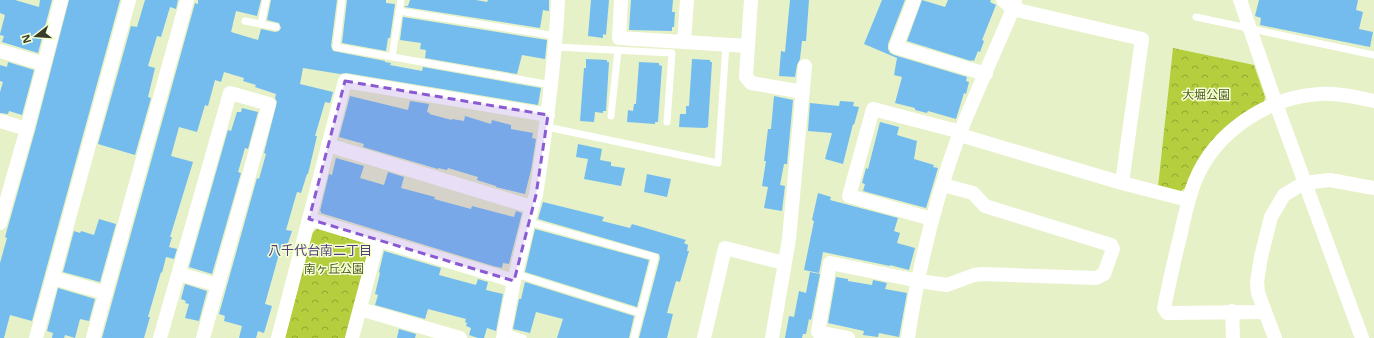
<svg xmlns="http://www.w3.org/2000/svg" width="1374" height="338" viewBox="0 0 1374 338" font-family="'Noto Sans','Noto Sans JP',sans-serif">
	<style>
		.park { fill: url(#park-crowns) }
		.building { fill: #73bced }
		.lines { fill: none; stroke-linecap: round; stroke-linejoin: round }
		.lane { stroke: #fff; stroke-width: 7 }
		.street { stroke: #fff; stroke-width: 14 }
		.marked { fill: #8a5ad3; fill-opacity: 0.2; stroke: #8a5ad3; stroke-width: 3; stroke-dasharray: 8 5; stroke-linejoin: round }
		.labels { text-anchor: middle; dominant-baseline: central; stroke-width: 3; stroke-linejoin: round; paint-order: stroke }
		.park-label { font-size: 12px; fill: #515c25; stroke: #f4ffd4 }
		.neighbourhood-label { font-size: 13px; fill: #533c79; stroke: #f4ffd4 }
	</style>
	<defs>
		<pattern id="park-crowns" width="20" height="18" patternUnits="userSpaceOnUse"><rect width="20" height="18" fill="#b4ce3d"/><path d="M2 6a3 3 0 1 1 6 0M12 15a3 3 0 1 1 6 0" fill="none" stroke="#93a833"/></pattern>
	</defs>
	<rect width="100%" height="100%" fill="#e6f1c7"/>
	<g class="park">
		<polygon points="1173,48 1254,65 1265,97 1264,102 1244,113 1195,166 1185,188 1180,192 1158,187"/>
		<polygon points="318,228 366,243 370,249 346,338 285,338 312,233"/>
	</g>
	<g class="building">
		<polygon points="0,0 15,0 39,7 40,0 52,0 38,53 2,42 4,36 0,35 0,34 5,15 0,13"/>
		<polygon points="69,0 120,0 32,321 10,315 4,338 0,338 0,263 7,238 5,237 35,131"/>
		<polygon points="145,0 178,0 176,9 170,7 161,37 157,36 148,66 155,68 148,97 151,98 135,155 98,144 131,26 137,27"/>
		<polygon points="198,0 261,0 257,16 236,11 231,32 258,40 261,29 275,32 279,31 281,28 279,23 267,20 271,0 337,0 331,46 333,51 385,61 385,62 391,63 390,65 422,71 423,67 541,88 538,105 346,73 340,74 303,68 300,84 333,92 330,103 325,102 315,136 317,136 308,174 307,174 301,193 297,192 286,230 292,231 288,243 287,243 286,249 281,247 265,304 272,306 264,333 258,331 256,338 239,338 242,326 224,321 225,316 219,314 257,178 259,179 266,154 264,153 277,102 275,98 276,94 255,87 256,85 243,81 244,78 224,72 221,82 215,80 208,106 205,105 197,132 179,127 171,156 193,162 170,237 172,237 169,247 177,249 174,259 166,257 162,273 161,272 148,317 150,317 144,338 102,338 195,3 198,4"/>
		<polygon points="347,0 386,0 386,3 395,4 390,38 388,38 386,51 342,43"/>
		<polygon points="410,0 476,0 487,2 488,0 549,0 549,11 543,10 540,28 405,7 405,6 408,6"/>
		<polygon points="591,0 609,0 606,35 603,34 603,38 588,36"/>
		<polygon points="631,0 673,0 672,12 675,12 674,27 672,27 672,31 629,30"/>
		<polygon points="790,0 809,0 806,41 802,41 800,59 797,65 795,77 779,76 781,51 785,52"/>
		<polygon points="882,0 905,0 888,44 888,49 890,53 894,55 967,77 966,81 969,82 966,94 964,93 956,119 928,111 927,113 915,110 915,108 895,103 902,77 894,75 897,58 864,44"/>
		<polygon points="922,0 945,7 948,0 991,0 990,2 996,5 982,40 984,41 980,52 978,51 974,61 972,60 971,61 907,41"/>
		<polygon points="1259,0 1358,0 1356,10 1363,12 1359,29 1373,32 1370,47 1260,25 1261,18 1255,16"/>
		<polygon points="403,17 547,40 545,59 522,55 517,74 425,58 426,50 420,49 421,43 400,40"/>
		<polygon points="586,59 607,60 607,62 609,62 606,111 603,111 603,113 595,112 594,122 580,121 584,68 586,68"/>
		<polygon points="692,59 710,60 710,62 712,62 708,127 705,128 679,127 680,114 686,114 686,106 689,106"/>
		<polygon points="8,62 34,70 22,115 9,111 8,114 0,113 0,92 3,82 0,81 0,65 7,67"/>
		<polygon points="639,62 659,63 659,65 662,66 658,122 655,122 655,124 627,122 628,110 633,111 634,104 636,104"/>
		<polygon points="350,96 408,110 410,101 429,104 427,112 430,113 429,114 452,120 452,119 464,121 465,116 491,124 492,120 511,125 511,129 533,133 532,138 536,139 531,170 525,194 496,187 496,186 477,180 478,177 448,168 447,170 438,168 438,169 363,147 364,144 339,137"/>
		<polygon points="774,96 793,100 787,164 784,164 780,185 785,186 782,211 764,208 768,187 762,186 766,161 764,161 768,129 771,129"/>
		<polygon points="840,101 854,102 853,106 859,107 854,125 853,124 843,164 825,159 832,133 808,131 810,103 839,106"/>
		<polygon points="242,108 258,112 248,149 245,148 238,172 241,173 212,274 189,267 228,130 231,131 237,112 241,112"/>
		<polygon points="880,122 899,127 897,135 917,141 914,159 934,165 933,167 938,168 926,208 863,191 865,184 862,183 866,168 868,169"/>
		<polygon points="578,144 602,149 600,160 611,162 611,166 625,168 621,186 584,179 588,159 576,157"/>
		<polygon points="336,158 364,166 360,178 384,185 388,172 404,177 401,188 435,197 434,199 471,209 472,206 514,217 516,211 522,213 509,264 503,263 502,268 493,266 321,213 321,211 320,211 329,174 332,175"/>
		<polygon points="647,174 671,179 667,197 644,192"/>
		<polygon points="818,193 831,197 830,200 898,218 894,231 900,233 897,243 915,248 909,270 890,265 890,266 823,252 819,273 804,270 814,221 812,220"/>
		<polygon points="543,202 604,217 602,221 630,228 632,224 686,240 684,243 688,245 687,251 689,251 680,282 676,281 667,313 673,314 667,338 639,338 660,258 659,254 538,219"/>
		<polygon points="99,219 116,224 100,282 63,272 74,231 80,233 81,231 94,235"/>
		<polygon points="535,229 649,260 637,307 525,272"/>
		<polygon points="384,251 441,268 439,275 476,285 478,279 488,282 486,290 503,294 496,331 487,328 484,338 478,338 469,335 471,328 466,326 467,323 465,322 466,319 428,309 425,319 375,305 378,295 375,294 380,273 379,272"/>
		<polygon points="810,272 820,274 811,320 809,319 806,334 803,334 802,338 785,338 789,316 794,317 799,291 806,293"/>
		<polygon points="836,277 848,279 848,281 872,285 873,280 887,283 885,289 907,293 899,337 879,333 878,337 863,335 864,331 828,323"/>
		<polygon points="525,282 634,316 629,338 557,338 563,319 536,312 530,333 513,329 519,299 521,299"/>
		<polygon points="185,284 207,291 199,321 185,318 189,304 185,303 186,301 181,299"/>
		<polygon points="58,288 95,299 89,321 80,319 75,338 65,335 64,338 52,338 53,333 47,331"/>
		<polygon points="399,329 416,334 415,338 397,338"/>
	</g>
	<g class="lines">
		<g class="lane">
			<polyline points="342,0 336,47 552,85"/>
			<polyline points="399,11 556,36"/>
			<polyline points="1196,17 1374,55"/>
			<polyline points="245,21 276,27"/>
			<polyline points="261,24 266,0"/>
			<polyline points="555,47 672,53 667,122"/>
			<polyline points="392,57 401,0"/>
			<polyline points="611,116 618,50"/>
			<polyline points="547,127 718,163 726,44"/>
			<polyline points="529,222 655,257 634,338"/>
			<polyline points="516,274 640,313"/>
			<polyline points="504,332 523,338"/>
		</g>
		<g class="street">
			<polyline points="621,0 619,38 748,46 751,0"/>
			<polyline points="914,0 896,47 986,74"/>
			<polyline points="1003,0 1013,9 1142,39 1122,183"/>
			<polyline points="1240,0 1276,104 1362,338"/>
			<polyline points="684,42 687,0"/>
			<polyline points="748,46 746,77 751,83 803,92"/>
			<polyline points="0,51 44,64"/>
			<polyline points="0,121 27,129"/>
			<polyline points="960,135 1122,183 1188,200"/>
			<polyline points="328,145 532,207"/>
			<polyline points="309,219 514,281"/>
			<polyline points="932,219 849,196 873,109 961,132"/>
			<polyline points="0,223 27,129 61,0"/>
			<polyline points="179,274 218,285"/>
			<polyline points="53,278 106,293"/>
			<polyline points="360,309 460,338"/>
			<polyline points="1232,311 1233,338"/>
			<path d="M1265,312L1167,313L1164,308C1169,284 1174,260 1180,237C1184,218 1188,199 1195,181C1215,132 1267,97 1320,94C1339,93 1356,97 1374,101"/>
			<polyline points="36,338 129,0"/>
			<polyline points="93,338 187,0"/>
			<polyline points="160,338 230,93 269,104 203,338"/>
			<polyline points="278,338 345,81 548,115"/>
			<polyline points="352,338 378,240"/>
			<path d="M503,338L514,281L532,207L536,195C546,130 555,66 558,0"/>
			<polyline points="704,338 725,248 784,263"/>
			<polyline points="772,338 789,239 805,66"/>
			<polyline points="848,338 818,332 830,263 919,281 947,285 974,275 983,274 1096,278 1104,274 1113,249 1111,245 985,206 973,193 943,185"/>
			<path d="M908,338C918,269 935,200 959,135C976,93 995,51 1013,9L1015,0"/>
			<polyline points="1275,338 1258,293 1257,282 1261,257 1271,217 1284,195 1304,183 1330,180 1374,188"/>
		</g>
	</g>
	<path class="marked" d="M345,81L548,115L536,195L514,281L309,219Z"/>
	<g class="labels">
		<g class="park-label">
			<text x="1206" y="94">大堀公園</text>
			<text x="334" y="268">南ヶ丘公園</text>
		</g>
		<g class="neighbourhood-label">
			<text x="320" y="250">八千代台南二丁目</text>
		</g>
	</g>
	<g transform="translate(36 36) rotate(253)" stroke="#f4ffd4" stroke-width="3" paint-order="stroke">
	<path d="M0-3L7 15L0 10L-7 15Z" fill="#383c2b"/>
	<text y="-6" font-size="11" font-weight="bold" text-anchor="middle" fill="#383c2b">N</text>
	</g>
</svg>
